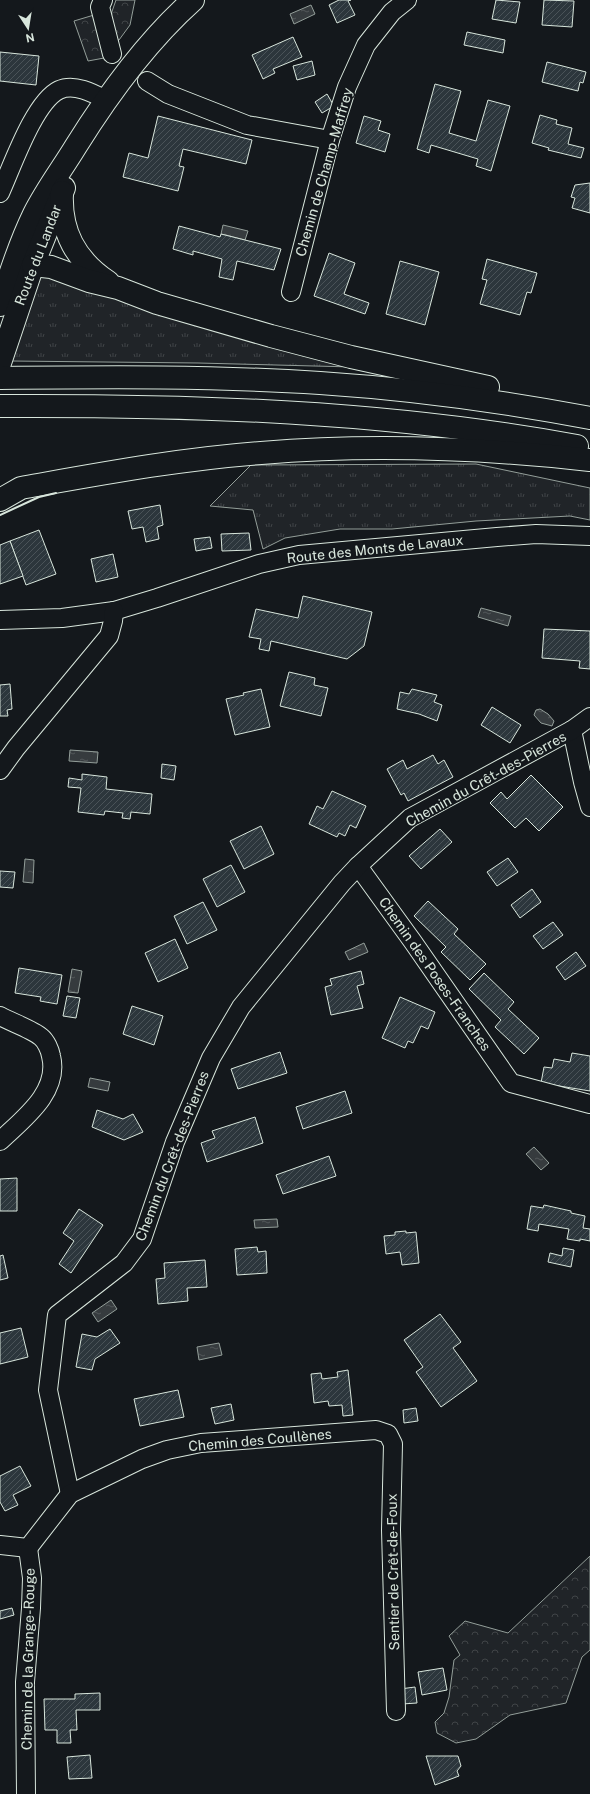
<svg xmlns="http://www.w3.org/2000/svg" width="590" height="1794" viewBox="0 0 590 1794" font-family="'Public Sans',sans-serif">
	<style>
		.grass { fill: url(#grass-tufts); stroke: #939e99 }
		.forest { fill: url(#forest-crowns); stroke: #939e99 }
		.water { fill: url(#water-ripples); stroke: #939e99 }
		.building { fill: url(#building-hatch); stroke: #d8e6dc }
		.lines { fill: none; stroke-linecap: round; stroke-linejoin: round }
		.minor-casing { stroke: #d8e6dc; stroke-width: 20 }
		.major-casing { stroke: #d8e6dc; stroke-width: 24 }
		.highway-casing { stroke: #d8e6dc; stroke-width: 24 }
		.minor { stroke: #14181c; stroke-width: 18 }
		.major { stroke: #14181c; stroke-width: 22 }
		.highway { stroke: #14181c; stroke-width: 22 }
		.wall { stroke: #d8e6dc; stroke-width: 2 }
		.labels { text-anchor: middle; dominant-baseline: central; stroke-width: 3; stroke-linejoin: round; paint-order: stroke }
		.street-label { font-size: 14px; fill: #d8e6dc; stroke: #14181c }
	</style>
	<defs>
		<pattern id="grass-tufts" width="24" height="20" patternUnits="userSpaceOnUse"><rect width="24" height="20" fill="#202428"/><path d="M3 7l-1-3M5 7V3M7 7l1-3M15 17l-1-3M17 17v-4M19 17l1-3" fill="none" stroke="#404447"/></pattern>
		<pattern id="forest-crowns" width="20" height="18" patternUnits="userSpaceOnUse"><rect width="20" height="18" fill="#202428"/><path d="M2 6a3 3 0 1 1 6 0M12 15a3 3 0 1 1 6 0" fill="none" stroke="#404447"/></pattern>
		<pattern id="water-ripples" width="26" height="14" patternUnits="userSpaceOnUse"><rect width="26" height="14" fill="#363b3e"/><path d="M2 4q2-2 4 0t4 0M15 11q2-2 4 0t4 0" fill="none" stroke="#525759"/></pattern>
		<pattern id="building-hatch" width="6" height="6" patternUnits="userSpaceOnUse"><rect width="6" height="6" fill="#2c363c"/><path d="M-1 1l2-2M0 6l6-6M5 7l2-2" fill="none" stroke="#4a5358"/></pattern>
	</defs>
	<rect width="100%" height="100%" fill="#14181c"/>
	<g class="grass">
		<polygon points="40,271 353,367 198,363 11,361"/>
		<polygon points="476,464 590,488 590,520 570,516 476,521 392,529 340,529 285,538 263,549 253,510 210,506 251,465"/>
	</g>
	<g class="forest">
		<polygon points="116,0 135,0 130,25 119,40 113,41 109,20"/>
		<polygon points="94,15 104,58 88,61 74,21"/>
		<polygon points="590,1556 590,1650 582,1657 566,1703 510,1715 476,1739 456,1743 437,1733 435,1722 444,1713 449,1697 454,1660 460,1655 449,1636 465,1621 508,1633"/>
	</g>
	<g class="water">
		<polygon points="311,5 315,14 294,24 290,14"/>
		<polygon points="223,225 248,231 245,240 221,234"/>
		<polygon points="481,608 511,616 508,626 478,617"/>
		<polygon points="540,709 548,714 554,721 552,726 541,723 534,715 536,710"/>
		<polygon points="70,750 98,752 97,763 69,761"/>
		<polygon points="25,859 34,860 33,883 23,882"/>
		<polygon points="364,943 368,952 349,960 345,952"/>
		<polygon points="72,969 82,971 78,993 68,992"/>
		<polygon points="90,1078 110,1082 108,1091 88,1087"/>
		<polygon points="534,1147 549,1163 541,1170 526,1154"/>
		<polygon points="277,1219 278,1227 255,1228 254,1220"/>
		<polygon points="111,1300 117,1309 98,1322 92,1313"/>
		<polygon points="219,1343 222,1355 199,1360 197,1347"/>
	</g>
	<g class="building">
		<polygon points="339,0 351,0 348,1 355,15 337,23 329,5"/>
		<polygon points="496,0 520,2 516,23 492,19"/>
		<polygon points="544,0 574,1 572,27 542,25"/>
		<polygon points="467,32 505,40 503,53 464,45"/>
		<polygon points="293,37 302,57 273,69 275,73 263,79 252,55"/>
		<polygon points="0,52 39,56 36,85 0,81"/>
		<polygon points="312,61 315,75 297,80 293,66"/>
		<polygon points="547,62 586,72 583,83 580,82 578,91 542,82"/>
		<polygon points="435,84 461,91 449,133 476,141 488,100 510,106 491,171 476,166 478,159 431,145 429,153 417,149"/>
		<polygon points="327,94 334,106 322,113 315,102"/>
		<polygon points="540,115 557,120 556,124 572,128 568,144 584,148 581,158 548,150 549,148 532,143"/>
		<polygon points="158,116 252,140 246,164 183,149 179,166 184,167 178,191 123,177 129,153 148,158"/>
		<polygon points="364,116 381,121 378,130 390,134 385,152 356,143"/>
		<polygon points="590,183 590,213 572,208 575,198 571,197 575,185"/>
		<polygon points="179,226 220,237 221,234 281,249 274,270 237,261 233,280 219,277 222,259 193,251 193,255 173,249"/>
		<polygon points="329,253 355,263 344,294 369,303 365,314 314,296"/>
		<polygon points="487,259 537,273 531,293 527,292 520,315 480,304 487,280 482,279"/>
		<polygon points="400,261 439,272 425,325 386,314"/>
		<polygon points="160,505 163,525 157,527 159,539 146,542 143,527 132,529 128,511"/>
		<polygon points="39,530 56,574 26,585 10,541"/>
		<polygon points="249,533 251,550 222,551 221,534"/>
		<polygon points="210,537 212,548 196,551 194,539"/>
		<polygon points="10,541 23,576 0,584 0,545"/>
		<polygon points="113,554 118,577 96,582 91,559"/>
		<polygon points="303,596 372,612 364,646 347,659 271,641 269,651 259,649 261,639 249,637 256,609 298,618"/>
		<polygon points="544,629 590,631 590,669 579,668 580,661 542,658"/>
		<polygon points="289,672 315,678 314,685 328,688 321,716 280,706"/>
		<polygon points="10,684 12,709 7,710 8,716 0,716 0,685"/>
		<polygon points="261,689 270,727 235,735 226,699 244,695 243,693"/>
		<polygon points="412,689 437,695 434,702 442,705 437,721 419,714 397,709 400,692 409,694"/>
		<polygon points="492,707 521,725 510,743 481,725"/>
		<polygon points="433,755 438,764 444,760 453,777 408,801 404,793 401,795 387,769 403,760 407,769"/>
		<polygon points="162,764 176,766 174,780 161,778"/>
		<polygon points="82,774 107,777 106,789 152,794 150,814 131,812 130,819 122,818 123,813 105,811 104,815 78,812 81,788 68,787 69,778 82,780"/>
		<polygon points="531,775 563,807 539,831 526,818 515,828 490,803 501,792 507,799"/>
		<polygon points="332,791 366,806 356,828 350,825 345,836 339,833 337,837 309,824 317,806 323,809"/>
		<polygon points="261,826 274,854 244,869 230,841"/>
		<polygon points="440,829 452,842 421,869 409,856"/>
		<polygon points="508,858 518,872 497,886 487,872"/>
		<polygon points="231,865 245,892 217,907 203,879"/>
		<polygon points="0,871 15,872 13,888 0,887"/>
		<polygon points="532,889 541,902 520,918 511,905"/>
		<polygon points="428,901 458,929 454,934 486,964 470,980 441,952 446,947 414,916"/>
		<polygon points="203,902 217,930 187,944 174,916"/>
		<polygon points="553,922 563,935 543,949 533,936"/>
		<polygon points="175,939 188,968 158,982 145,953"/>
		<polygon points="576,952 586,966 565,980 556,967"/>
		<polygon points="19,968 62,975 57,1004 40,1001 41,997 15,993"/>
		<polygon points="361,971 364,984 357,986 363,1008 331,1015 325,987 332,985 330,979"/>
		<polygon points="484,973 514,1002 508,1009 539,1038 524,1054 495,1027 501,1020 469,989"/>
		<polygon points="67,996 80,998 76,1018 63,1016"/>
		<polygon points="400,997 435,1012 428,1029 421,1026 413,1043 408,1041 405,1048 382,1038"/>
		<polygon points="132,1006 163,1016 154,1045 123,1034"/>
		<polygon points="280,1052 287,1073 238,1089 231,1069"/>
		<polygon points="572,1053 590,1056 590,1091 541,1083 544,1067 552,1068 554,1059 570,1062"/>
		<polygon points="345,1091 352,1113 303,1129 296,1107"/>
		<polygon points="97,1110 123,1119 133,1114 143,1132 124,1140 92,1127"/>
		<polygon points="255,1117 263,1143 207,1162 201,1143 215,1138 212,1131"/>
		<polygon points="329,1156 336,1176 283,1194 276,1175"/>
		<polygon points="17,1178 17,1211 0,1211 0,1179"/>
		<polygon points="544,1205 571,1211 571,1213 585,1216 583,1228 590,1229 590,1241 580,1239 580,1241 567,1239 569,1229 539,1224 538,1231 527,1229 531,1206 543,1208"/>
		<polygon points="79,1209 103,1225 71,1273 59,1264 74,1241 63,1233"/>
		<polygon points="406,1231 406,1233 416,1232 419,1263 402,1265 400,1252 386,1254 384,1236 395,1235 395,1232"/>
		<polygon points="257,1247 258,1252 266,1251 267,1273 237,1275 235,1249"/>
		<polygon points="563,1248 574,1250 571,1267 548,1262 550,1253 562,1256"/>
		<polygon points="3,1255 8,1278 0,1280 0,1256"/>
		<polygon points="205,1260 207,1287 187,1288 188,1301 158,1304 156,1279 165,1278 164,1263"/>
		<polygon points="440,1314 461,1342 453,1348 477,1381 441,1407 416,1372 423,1367 404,1340"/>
		<polygon points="21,1328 28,1357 0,1364 0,1333"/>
		<polygon points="110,1329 120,1343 95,1359 92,1370 76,1367 82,1334 97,1337"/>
		<polygon points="348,1370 353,1415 343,1416 342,1405 329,1406 328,1401 314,1403 311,1374 321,1373 322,1379 338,1377 337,1372"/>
		<polygon points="178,1390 184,1417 140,1426 134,1399"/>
		<polygon points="231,1404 234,1420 215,1424 211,1408"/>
		<polygon points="416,1408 418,1421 404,1423 403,1410"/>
		<polygon points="20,1466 31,1486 13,1495 18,1505 5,1511 0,1502 0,1476"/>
		<polygon points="12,1608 14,1615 0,1619 0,1611"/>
		<polygon points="443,1668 447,1690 422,1695 418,1672"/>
		<polygon points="415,1687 417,1703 402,1704 400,1689"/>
		<polygon points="100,1693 100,1710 76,1710 77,1730 70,1730 71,1743 57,1743 57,1730 45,1730 44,1699 75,1699 75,1694"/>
		<polygon points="90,1755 92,1778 69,1779 67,1757"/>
		<polygon points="426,1756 458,1756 461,1766 457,1771 459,1776 435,1785"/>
	</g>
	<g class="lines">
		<g class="minor-casing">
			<g id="minor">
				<polyline points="103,0 100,7 112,54"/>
				<polyline points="147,81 168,94 247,125 330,140"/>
				<path d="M0,193C12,167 34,102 59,90C74,83 93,93 106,100"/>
				<polyline points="291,292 330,140 347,87 366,45 392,12 407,0"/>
				<polyline points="0,620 62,618 114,611 157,598 259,564 299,555 497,537 536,534 590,536"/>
				<polyline points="572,730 583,782 590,807"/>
				<polyline points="0,770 16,748 109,636 113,621 114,611"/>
				<polyline points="358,866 413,942 511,1083 590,1104"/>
				<path d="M0,1016C11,1022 33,1030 41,1037C46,1041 50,1050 51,1056C60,1092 23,1119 0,1141"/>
				<polyline points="70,1494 48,1390 57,1315 124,1263 142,1239 175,1142 211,1058 241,1007 342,883 358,866 410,818 572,730 590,717"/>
				<polyline points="0,1545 28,1548 70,1494 142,1459 167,1450 201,1443 376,1430 388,1434 393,1444 391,1530 396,1711"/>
				<polyline points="26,1794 25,1682 31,1608 32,1578 28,1548"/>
			</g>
		</g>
		<g class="major-casing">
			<g id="major">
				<path d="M0,305C10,274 20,243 34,214C46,190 62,169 76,146C109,93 146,42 193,0"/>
				<polyline points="0,363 33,265 64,188"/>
			</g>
		</g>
		<g class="highway-casing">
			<g id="highway">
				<path d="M62,192C60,231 75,260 108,282"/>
				<polyline points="33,265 51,267 89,281 118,288 157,303 271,336 351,357 488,387"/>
				<path d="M0,378C107,377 214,376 320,383C411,389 501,401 590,418"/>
				<path d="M0,406C194,405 385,411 577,446"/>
				<path d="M0,500L21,488C100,474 180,459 261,453C370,444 481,448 590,460"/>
			</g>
		</g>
		<use href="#minor" class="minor"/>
		<use href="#major" class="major"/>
		<use href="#highway" class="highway"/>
		<polyline class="wall" points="0,515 39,497 56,493"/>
	</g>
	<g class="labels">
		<g class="street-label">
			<text transform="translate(324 172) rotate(-74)">Chemin de Champ-Maffrey</text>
			<text transform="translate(38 255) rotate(-69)">Route du Landar</text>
			<text transform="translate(375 549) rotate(-6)">Route des Monts de Lavaux</text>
			<text transform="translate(486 779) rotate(-29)">Chemin du Crêt-des-Pierres</text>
			<text transform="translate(435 974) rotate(55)">Chemin des Poses-Franches</text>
			<text transform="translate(172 1156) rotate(-69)">Chemin du Crêt-des-Pierres</text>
			<text transform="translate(260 1440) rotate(-5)">Chemin des Coullènes</text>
			<text transform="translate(393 1572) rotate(-91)">Sentier de Crêt-de-Foux</text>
			<text transform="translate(28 1659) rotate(-89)">Chemin de la Grange-Rouge</text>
		</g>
	</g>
	<g transform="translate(28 28) rotate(168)" stroke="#14181c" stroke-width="3" paint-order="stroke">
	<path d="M0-3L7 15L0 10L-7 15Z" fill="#d8e6dc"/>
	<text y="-6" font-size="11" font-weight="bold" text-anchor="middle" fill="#d8e6dc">N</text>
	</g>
</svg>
